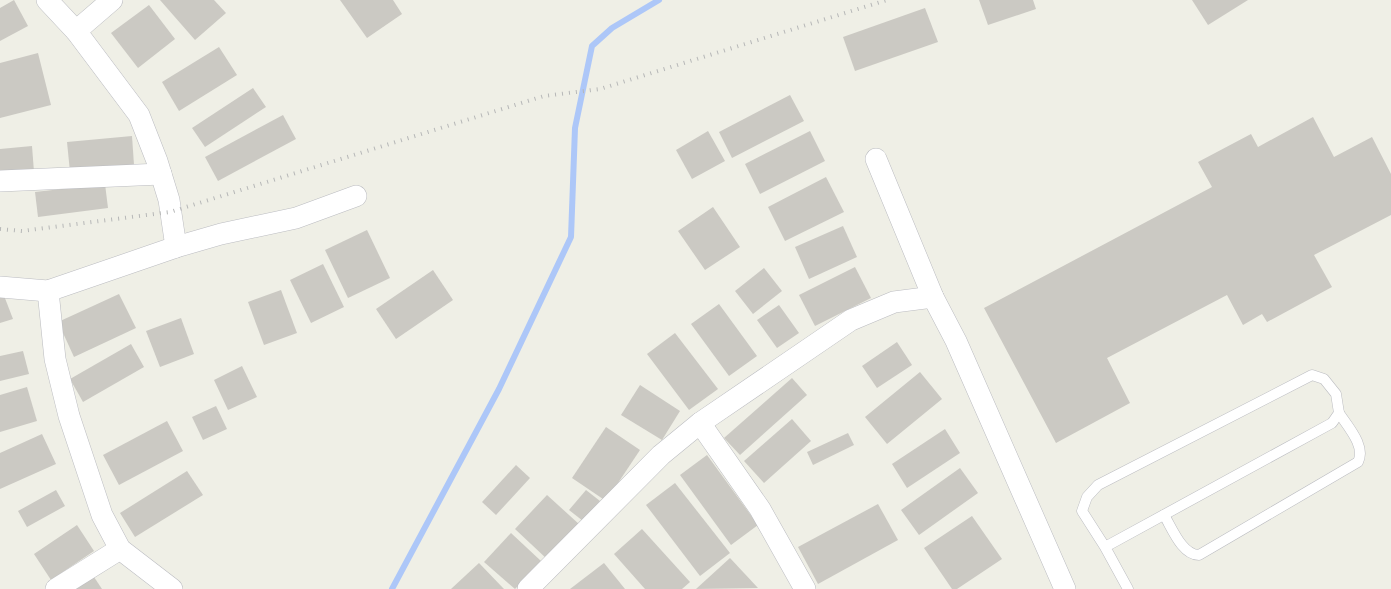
<svg xmlns="http://www.w3.org/2000/svg" width="1391" height="589" viewBox="0 0 1391 589" font-family="Arial,sans-serif">
	<style>
		.lines { fill: none; stroke-linecap: round; stroke-linejoin: round }
		.stream { stroke: #adc7f8; stroke-width: 6 }
		.building { fill: #cbc9c3 }
		.lane-casing { stroke: #bbbcc1; stroke-width: 11 }
		.street-casing { stroke: #bbbcc1; stroke-width: 22 }
		.lane { stroke: #fff; stroke-width: 10 }
		.street { stroke: #fff; stroke-width: 21 }
		.rail { stroke: #b6b7b7; stroke-width: 4; stroke-dasharray: 1 6; stroke-linecap: butt }
	</style>
	<rect width="100%" height="100%" fill="#efefe6"/>
	<g class="lines">
		<polyline class="stream" points="392,589 499,389 571,237 575,128 592,46 612,28 659,0"/>
	</g>
	<g class="building">
		<polygon points="14,0 28,26 0,41 0,8"/>
		<polygon points="160,0 214,0 226,13 195,40"/>
		<polygon points="340,0 393,0 402,14 367,38"/>
		<polygon points="979,0 1033,0 1036,9 988,25"/>
		<polygon points="1192,0 1248,0 1208,25"/>
		<polygon points="149,5 175,39 138,68 111,33"/>
		<polygon points="925,8 938,42 855,71 843,37"/>
		<polygon points="219,47 237,75 179,111 162,82"/>
		<polygon points="38,53 51,105 0,118 0,63"/>
		<polygon points="253,88 266,107 205,147 192,128"/>
		<polygon points="790,95 804,121 732,158 719,132"/>
		<polygon points="283,115 296,139 218,181 205,157"/>
		<polygon points="1313,117 1334,157 1372,137 1391,174 1391,215 1314,255 1332,287 1267,322 1262,314 1243,325 1227,295 1107,358 1130,403 1056,443 984,308 1212,187 1198,162 1251,134 1258,147"/>
		<polygon points="708,131 725,161 692,179 676,150"/>
		<polygon points="810,131 825,161 760,194 745,164"/>
		<polygon points="132,136 134,165 70,172 67,142"/>
		<polygon points="32,146 34,172 0,175 0,149"/>
		<polygon points="826,177 844,212 785,241 768,207"/>
		<polygon points="105,184 108,208 38,217 35,192"/>
		<polygon points="713,207 740,247 705,270 678,231"/>
		<polygon points="843,226 857,257 809,279 795,247"/>
		<polygon points="367,230 390,278 348,298 325,250"/>
		<polygon points="323,264 344,307 311,323 290,280"/>
		<polygon points="855,267 871,298 815,326 799,295"/>
		<polygon points="764,268 782,291 753,314 735,291"/>
		<polygon points="433,270 453,300 396,339 376,309"/>
		<polygon points="281,290 297,333 264,345 248,302"/>
		<polygon points="3,293 13,319 0,323 0,294"/>
		<polygon points="119,294 136,328 74,357 58,322"/>
		<polygon points="719,304 757,356 729,376 691,324"/>
		<polygon points="779,305 799,333 777,348 757,320"/>
		<polygon points="181,318 194,354 160,367 146,331"/>
		<polygon points="675,333 718,389 689,410 647,354"/>
		<polygon points="897,342 912,365 877,388 862,366"/>
		<polygon points="131,344 144,367 83,402 70,379"/>
		<polygon points="23,351 29,374 0,381 0,356"/>
		<polygon points="242,366 257,397 228,410 214,380"/>
		<polygon points="920,372 942,399 887,444 865,417"/>
		<polygon points="792,378 807,395 740,455 724,438"/>
		<polygon points="640,385 680,411 662,440 621,415"/>
		<polygon points="27,387 37,421 0,432 0,395"/>
		<polygon points="216,406 227,429 203,440 192,417"/>
		<polygon points="792,419 811,441 764,483 744,461"/>
		<polygon points="167,421 183,451 119,485 103,455"/>
		<polygon points="606,427 640,450 606,501 572,478"/>
		<polygon points="945,429 960,453 907,488 892,464"/>
		<polygon points="848,433 854,445 813,465 807,452"/>
		<polygon points="42,434 56,464 0,489 0,453"/>
		<polygon points="707,455 758,525 731,545 680,475"/>
		<polygon points="516,465 530,478 496,515 482,502"/>
		<polygon points="960,468 978,493 919,535 901,510"/>
		<polygon points="187,471 203,495 135,537 120,513"/>
		<polygon points="675,483 730,553 700,576 646,505"/>
		<polygon points="56,490 65,506 27,527 18,511"/>
		<polygon points="586,490 600,501 583,521 569,510"/>
		<polygon points="547,495 580,525 548,560 515,529"/>
		<polygon points="878,504 898,540 818,584 798,547"/>
		<polygon points="972,516 1002,559 957,589 952,589 924,548"/>
		<polygon points="77,525 94,551 51,580 34,554"/>
		<polygon points="642,529 690,582 682,589 645,589 614,554"/>
		<polygon points="511,533 541,561 515,589 484,562"/>
		<polygon points="730,558 758,588 696,589"/>
		<polygon points="479,563 504,589 451,589"/>
		<polygon points="604,563 625,589 570,589"/>
		<polygon points="94,577 102,589 76,589"/>
	</g>
	<g class="lines">
		<g class="lane-casing">
			<g id="lane">
				<path d="M1164,515C1172,528 1182,555 1199,555L1358,462C1366,446 1348,427 1339,413"/>
				<polyline points="1105,547 1332,423 1339,413 1336,394 1324,379 1312,375 1098,485 1087,497 1082,511 1105,547 1128,589"/>
			</g>
		</g>
		<g class="street-casing">
			<g id="street">
				<polyline points="47,0 76,31 139,115 157,161 169,200 176,247"/>
				<polyline points="76,31 112,0"/>
				<polyline points="876,159 933,297 956,341 1065,589"/>
				<polyline points="0,181 161,174"/>
				<polyline points="0,287 48,291 176,247 221,234 296,218 356,196"/>
				<polyline points="48,291 55,359 69,416 102,515 120,549 172,589"/>
				<polyline points="700,423 760,509 805,589"/>
				<polyline points="56,589 120,549"/>
				<polyline points="528,589 661,455 700,423 851,320 894,302 933,297"/>
			</g>
		</g>
		<use href="#lane" class="lane"/>
		<use href="#street" class="street"/>
		<polyline class="rail" points="0,229 22,231 170,212 544,96 600,89 887,0"/>
	</g>
</svg>
